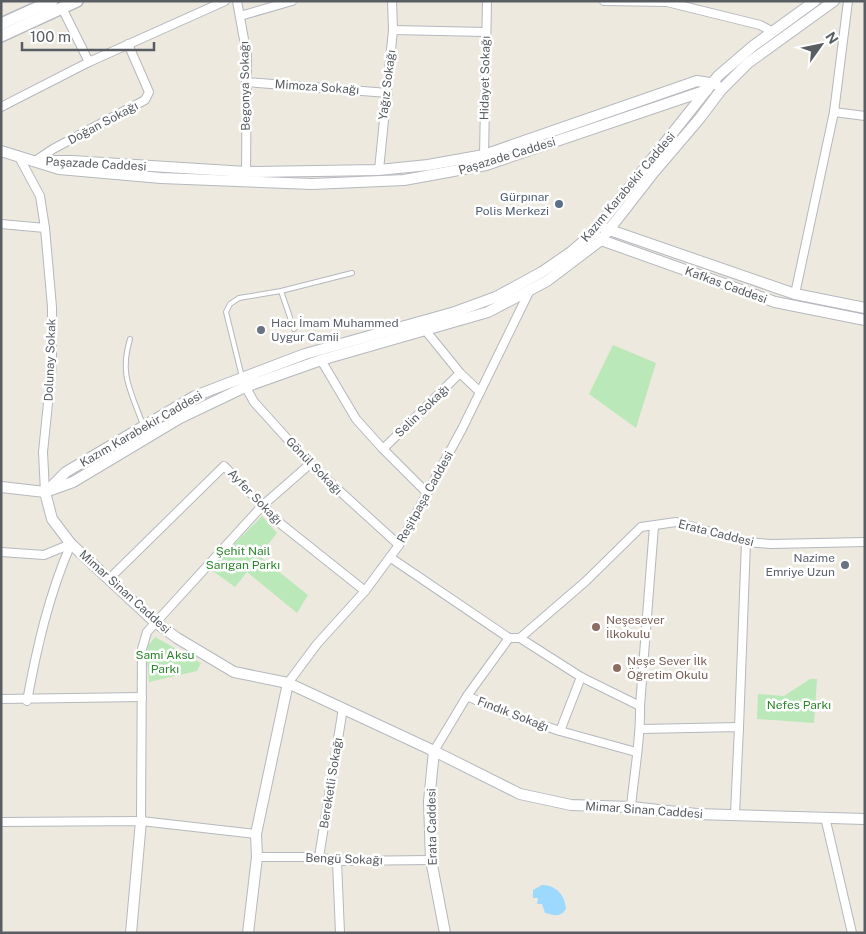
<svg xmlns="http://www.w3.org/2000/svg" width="866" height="934" viewBox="0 0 866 934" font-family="'Public Sans',sans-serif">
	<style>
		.green { fill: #bae8b8 }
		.water { fill: #9dd9ff }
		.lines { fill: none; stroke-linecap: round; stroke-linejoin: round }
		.service-casing { stroke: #b5b8be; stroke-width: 6 }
		.minor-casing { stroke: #b5b8be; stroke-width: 10 }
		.tertiary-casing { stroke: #b5b8be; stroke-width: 12 }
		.secondary-casing { stroke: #b5bac0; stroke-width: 14 }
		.service { stroke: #fff; stroke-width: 4 }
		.minor { stroke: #fff; stroke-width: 8 }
		.tertiary { stroke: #fff; stroke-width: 10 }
		.secondary { stroke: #fff; stroke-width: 11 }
		.service-dot { fill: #5c6f8a; stroke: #fff; stroke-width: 2 }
		.worship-dot { fill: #6b7280; stroke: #fff; stroke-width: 2 }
		.education-dot { fill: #8d6e63; stroke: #fff; stroke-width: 2 }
		.labels { text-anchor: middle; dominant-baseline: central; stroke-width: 5; stroke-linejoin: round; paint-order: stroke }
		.street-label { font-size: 12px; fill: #585d62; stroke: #fff }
		.service-label { font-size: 12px; fill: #4e5e75; stroke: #fff; text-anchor: end }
		.worship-label { font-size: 12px; fill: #5b616d; stroke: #fff; text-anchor: start }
		.park-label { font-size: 12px; fill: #2d852d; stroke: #fff }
		.education-label { font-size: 12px; fill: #785e54; stroke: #fff; text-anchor: start }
	</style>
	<rect width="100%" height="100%" fill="#ede9df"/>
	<g class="green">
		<polygon points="613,345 656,363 636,428 589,394"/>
		<polygon points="262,516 277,533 259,556 308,595 297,613 247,572 235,587 210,569"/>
		<polygon points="155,637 201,663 197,671 149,682 146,648"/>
		<polygon points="810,679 817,679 814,723 757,719 758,694 784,696"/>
	</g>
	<path class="water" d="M542,885C556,885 565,895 566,909C560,918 554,915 545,913L542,904H537L538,898H533V890Z"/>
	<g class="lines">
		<g class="service-casing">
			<g id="service">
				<polyline points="281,291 294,329"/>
				<path d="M130,339C119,375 131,391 143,425"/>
				<polyline points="242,377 226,312 230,304 239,298 281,291 352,273"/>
			</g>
		</g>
		<g class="minor-casing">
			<g id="minor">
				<polyline points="237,1 247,56 246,172"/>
				<polyline points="604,1 667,2 760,25 773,32"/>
				<polyline points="62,8 89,62"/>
				<polyline points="240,16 292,1"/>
				<polyline points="393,30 486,32"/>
				<polyline points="246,82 388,93"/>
				<polyline points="1,107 89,62 225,1"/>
				<polyline points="834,112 865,116"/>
				<polyline points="484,155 487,1"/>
				<polyline points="35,161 53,149 145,100 149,92 128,44"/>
				<polyline points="379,170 393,30 392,1"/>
				<polyline points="1,224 45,228 40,196 19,157"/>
				<polyline points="45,228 52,307 52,364 43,452 45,492"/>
				<polyline points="795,294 834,112 848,1"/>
				<polyline points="426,331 460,373 480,392"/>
				<polyline points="321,360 356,419 383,449 427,493"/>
				<polyline points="244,384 254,402 310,464 399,545"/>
				<polyline points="383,449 460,373"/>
				<polyline points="1,552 44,555 71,544"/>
				<path d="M391,558L509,638H520L581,677L640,706C641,739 634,773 631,807"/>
				<polyline points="109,579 224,466 281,524 365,591"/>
				<polyline points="520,638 586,581 641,527 676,522 746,542 771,544 865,542"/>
				<polyline points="581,677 560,731 636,752"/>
				<polyline points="288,683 317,644 365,591 399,545 462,429 530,290"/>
				<polyline points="467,696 503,712 560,731"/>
				<polyline points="1,699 142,697"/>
				<path d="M27,701C37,647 49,594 71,544"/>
				<polyline points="640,706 654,526"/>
				<polyline points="739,727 746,542"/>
				<polyline points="641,729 739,727 735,814"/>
				<polyline points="434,751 467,696 509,638"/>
				<polyline points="825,817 852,933"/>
				<polyline points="141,821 142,649 147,632 262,506 310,464"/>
				<polyline points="1,822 141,821 256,834"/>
				<polyline points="257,857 319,857 337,861 431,860"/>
				<polyline points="319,857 343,708"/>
				<polyline points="337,861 340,933"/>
			</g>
		</g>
		<g class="tertiary-casing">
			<g id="tertiary">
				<polyline points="1,151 59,169 161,178 312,184 404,180 486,165 707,90"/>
				<polyline points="37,161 72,161 246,172 379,170 428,165 484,155 697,81 716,84"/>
				<polyline points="604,228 795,294 865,308"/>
				<polyline points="597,237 601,240 775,302 865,320"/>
				<polyline points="1,487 45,492 73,482 180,418 245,387 321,360 488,312 547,281 601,240 654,172 700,118 721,90 748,63 834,1"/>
				<polyline points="48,490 66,472 195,396 305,354 455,312 496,297 542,272 571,252 593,233 718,76 753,46 815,1"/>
				<polyline points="45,492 52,519 71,544 155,622 177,638 234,672 288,683 434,751 520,794 571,805 631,807 696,814 865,819"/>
				<polyline points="434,751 429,801 431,860 445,933"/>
				<polyline points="131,933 141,821"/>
				<polyline points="248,933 257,857 256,834 288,683"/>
			</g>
		</g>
		<g class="secondary-casing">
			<g id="secondary">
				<polyline points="1,24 52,1"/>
				<polyline points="1,36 77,1"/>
			</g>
		</g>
		<use href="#service" class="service"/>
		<use href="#minor" class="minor"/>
		<use href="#tertiary" class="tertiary"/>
		<use href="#secondary" class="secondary"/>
	</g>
	<circle class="service-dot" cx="559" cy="204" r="5"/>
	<g class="worship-dot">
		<circle cx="261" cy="330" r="5"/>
		<circle cx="845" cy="565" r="5"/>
	</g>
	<g class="education-dot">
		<circle cx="596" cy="627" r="5"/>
		<circle cx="617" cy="668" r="5"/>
	</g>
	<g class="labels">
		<g class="street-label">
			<text transform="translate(485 78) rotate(-89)">Hidayet Sokağı</text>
			<text transform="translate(387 85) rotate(-83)">Yağız Sokağı</text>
			<text transform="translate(245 86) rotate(-91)">Begonya Sokağı</text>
			<text transform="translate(317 87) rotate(4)">Mimoza Sokağı</text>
			<text transform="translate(103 123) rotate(-28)">Doğan Sokağı</text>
			<text transform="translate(507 156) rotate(-17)">Paşazade Caddesi</text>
			<text transform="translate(96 164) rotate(3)">Paşazade Caddesi</text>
			<text transform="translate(628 187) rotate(-50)">Kazım Karabekir Caddesi</text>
			<text transform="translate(726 285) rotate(20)">Kafkas Caddesi</text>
			<text transform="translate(50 360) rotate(-88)">Dolunay Sokak</text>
			<text transform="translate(422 411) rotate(-44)">Selin Sokağı</text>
			<text transform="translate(141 429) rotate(-30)">Kazım Karabekir Caddesi</text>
			<text transform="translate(314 466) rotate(46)">Gönül Sokağı</text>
			<text transform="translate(255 497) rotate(46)">Ayfer Sokağı</text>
			<text transform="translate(425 497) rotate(-61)">Reşitpaşa Caddesi</text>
			<text transform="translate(716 533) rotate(14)">Erata Caddesi</text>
			<text transform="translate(125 592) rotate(42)">Mimar Sinan Caddesi</text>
			<text transform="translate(513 714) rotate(21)">Fındık Sokağı</text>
			<text transform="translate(331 783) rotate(-81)">Bereketli Sokağı</text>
			<text transform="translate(644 810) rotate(4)">Mimar Sinan Caddesi</text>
			<text transform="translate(432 827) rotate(-91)">Erata Caddesi</text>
			<text transform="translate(344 859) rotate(2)">Bengü Sokağı</text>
		</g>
		<g class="service-label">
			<text x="549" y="197">Gürpınar<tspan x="549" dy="14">Polis Merkezi</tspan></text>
		</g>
		<g class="worship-label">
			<text x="271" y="323">Hacı İmam Muhammed<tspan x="271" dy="14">Uygur Camii</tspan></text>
			<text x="835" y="558" text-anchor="end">Nazime<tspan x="835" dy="14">Emriye Uzun</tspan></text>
		</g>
		<g class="park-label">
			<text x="243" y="551">Şehit Nail<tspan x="243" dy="14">Sarıgan Parkı</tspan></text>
			<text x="165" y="655">Sami Aksu<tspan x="165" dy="14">Parkı</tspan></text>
			<text x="799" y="705">Nefes Parkı</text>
		</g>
		<g class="education-label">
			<text x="606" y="620">Neşesever<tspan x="606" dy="14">İlkokulu</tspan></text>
			<text x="627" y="661">Neşe Sever İlk<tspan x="627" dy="14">Öğretim Okulu</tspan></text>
		</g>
	</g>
	<rect width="866" height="934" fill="none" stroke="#585d62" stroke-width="5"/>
	<g transform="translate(821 45) rotate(57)" stroke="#ffffff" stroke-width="4" paint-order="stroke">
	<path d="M0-4L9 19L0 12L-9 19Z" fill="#585d62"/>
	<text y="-8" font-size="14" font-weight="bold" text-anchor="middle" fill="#585d62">N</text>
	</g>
	<path d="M22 42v8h132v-8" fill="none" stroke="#585d62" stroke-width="2.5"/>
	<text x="30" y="42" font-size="15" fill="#585d62" stroke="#ffffff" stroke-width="4" paint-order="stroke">100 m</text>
</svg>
